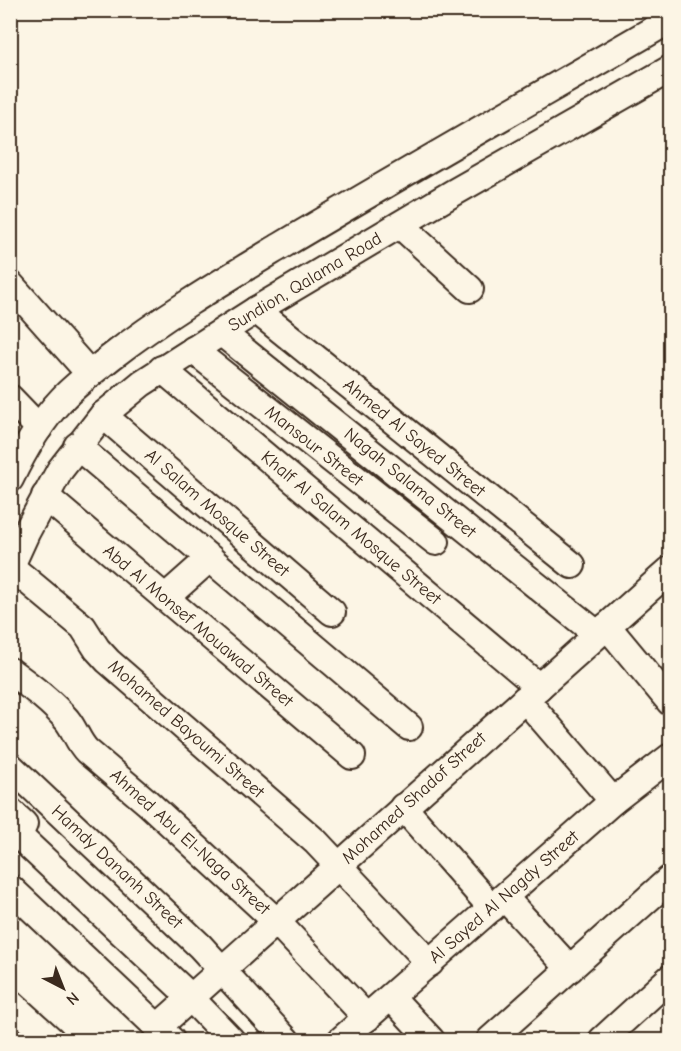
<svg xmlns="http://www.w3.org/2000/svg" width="681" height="1051" viewBox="0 0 681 1051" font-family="'Comic Neue',sans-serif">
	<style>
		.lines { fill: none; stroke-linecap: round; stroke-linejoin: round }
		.minor-casing { stroke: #3b2a1e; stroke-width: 30 }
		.minor { stroke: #fcf5e5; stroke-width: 26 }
		.labels { text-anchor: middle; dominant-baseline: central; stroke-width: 4.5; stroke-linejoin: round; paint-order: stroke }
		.street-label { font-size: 18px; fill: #3b2a1e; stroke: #fcf5e5 }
	</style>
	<rect width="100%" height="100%" fill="#fcf5e5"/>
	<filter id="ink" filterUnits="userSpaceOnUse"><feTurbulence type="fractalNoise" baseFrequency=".0167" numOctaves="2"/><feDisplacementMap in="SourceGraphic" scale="12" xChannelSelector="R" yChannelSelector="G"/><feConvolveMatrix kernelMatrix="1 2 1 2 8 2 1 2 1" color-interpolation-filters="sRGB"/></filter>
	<g filter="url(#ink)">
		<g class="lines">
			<g class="minor-casing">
				<g id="minor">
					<polyline points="400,225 470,289"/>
					<polyline points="10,284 90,374"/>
					<polyline points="256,310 572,565"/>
					<polyline points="222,333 597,634"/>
					<polyline points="193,350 436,542"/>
					<polyline points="162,369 539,687"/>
					<polyline points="10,398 39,428"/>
					<polyline points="103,415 332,612"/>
					<polyline points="77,446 409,727"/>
					<path d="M10,479C24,450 40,422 62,399C76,384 94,371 110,358C164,316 223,281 281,246C410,169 541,95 670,20"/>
					<polyline points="45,496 352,756"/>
					<polyline points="11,567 83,627 97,649 108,661 316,842 430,963"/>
					<polyline points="10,568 26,533 60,470 103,415 142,383 256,310 453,193 670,69"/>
					<polyline points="165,598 210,558"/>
					<polyline points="607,626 670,702"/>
					<path d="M10,671C30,686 51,701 67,720C75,730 78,742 87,751L147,802L277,922L367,1018"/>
					<polyline points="525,699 613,801"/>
					<polyline points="10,766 200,946 286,1040"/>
					<polyline points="403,807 492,908"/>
					<polyline points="10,811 24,824 19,835 21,838 182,989 231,1040"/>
					<polyline points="10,888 171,1040"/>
					<polyline points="505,898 570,969"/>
					<polyline points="391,997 431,1040"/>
					<polyline points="10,1003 51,1040"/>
					<polyline points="158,1027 670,570"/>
					<polyline points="341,1040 613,801 670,757"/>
					<polyline points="490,1040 670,879"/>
					<polyline points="602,1040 670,978"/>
				</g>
			</g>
			<use href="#minor" class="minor"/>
		</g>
	</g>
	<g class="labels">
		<g class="street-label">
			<text transform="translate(305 282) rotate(-31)">Sundion, Qalama Road</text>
			<text transform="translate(414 438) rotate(39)">Ahmed Al Sayed Street</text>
			<text transform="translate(314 446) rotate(38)">Mansour Street</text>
			<text transform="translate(410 483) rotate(39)">Nagah Salama Street</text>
			<text transform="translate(217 513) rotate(41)">Al Salam Mosque Street</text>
			<text transform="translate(351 528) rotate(40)">Khalf Al Salam Mosque Street</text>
			<text transform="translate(198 626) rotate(40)">Abd Al Monsef Mouawad Street</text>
			<text transform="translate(186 729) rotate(41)">Mohamed Bayoumi Street</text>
			<text transform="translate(414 798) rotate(-42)">Mohamed Shadof Street</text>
			<text transform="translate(190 842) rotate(42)">Ahmed Abu El-Naga Street</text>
			<text transform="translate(117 867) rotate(43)">Hamdy Dananh Street</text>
			<text transform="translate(504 897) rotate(-41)">Al Sayed Al Nagdy Street</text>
		</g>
	</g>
	<rect width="681" height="1051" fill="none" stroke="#fcf5e5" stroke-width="36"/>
	<rect x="18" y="18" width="645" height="1015" fill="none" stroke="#3b2a1e" stroke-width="2" filter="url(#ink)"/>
	<g transform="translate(63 988) rotate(138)" stroke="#fcf5e5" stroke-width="4.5" paint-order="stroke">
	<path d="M0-4.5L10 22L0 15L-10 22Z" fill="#3b2a1e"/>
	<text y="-9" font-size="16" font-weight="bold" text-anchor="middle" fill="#3b2a1e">N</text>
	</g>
</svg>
